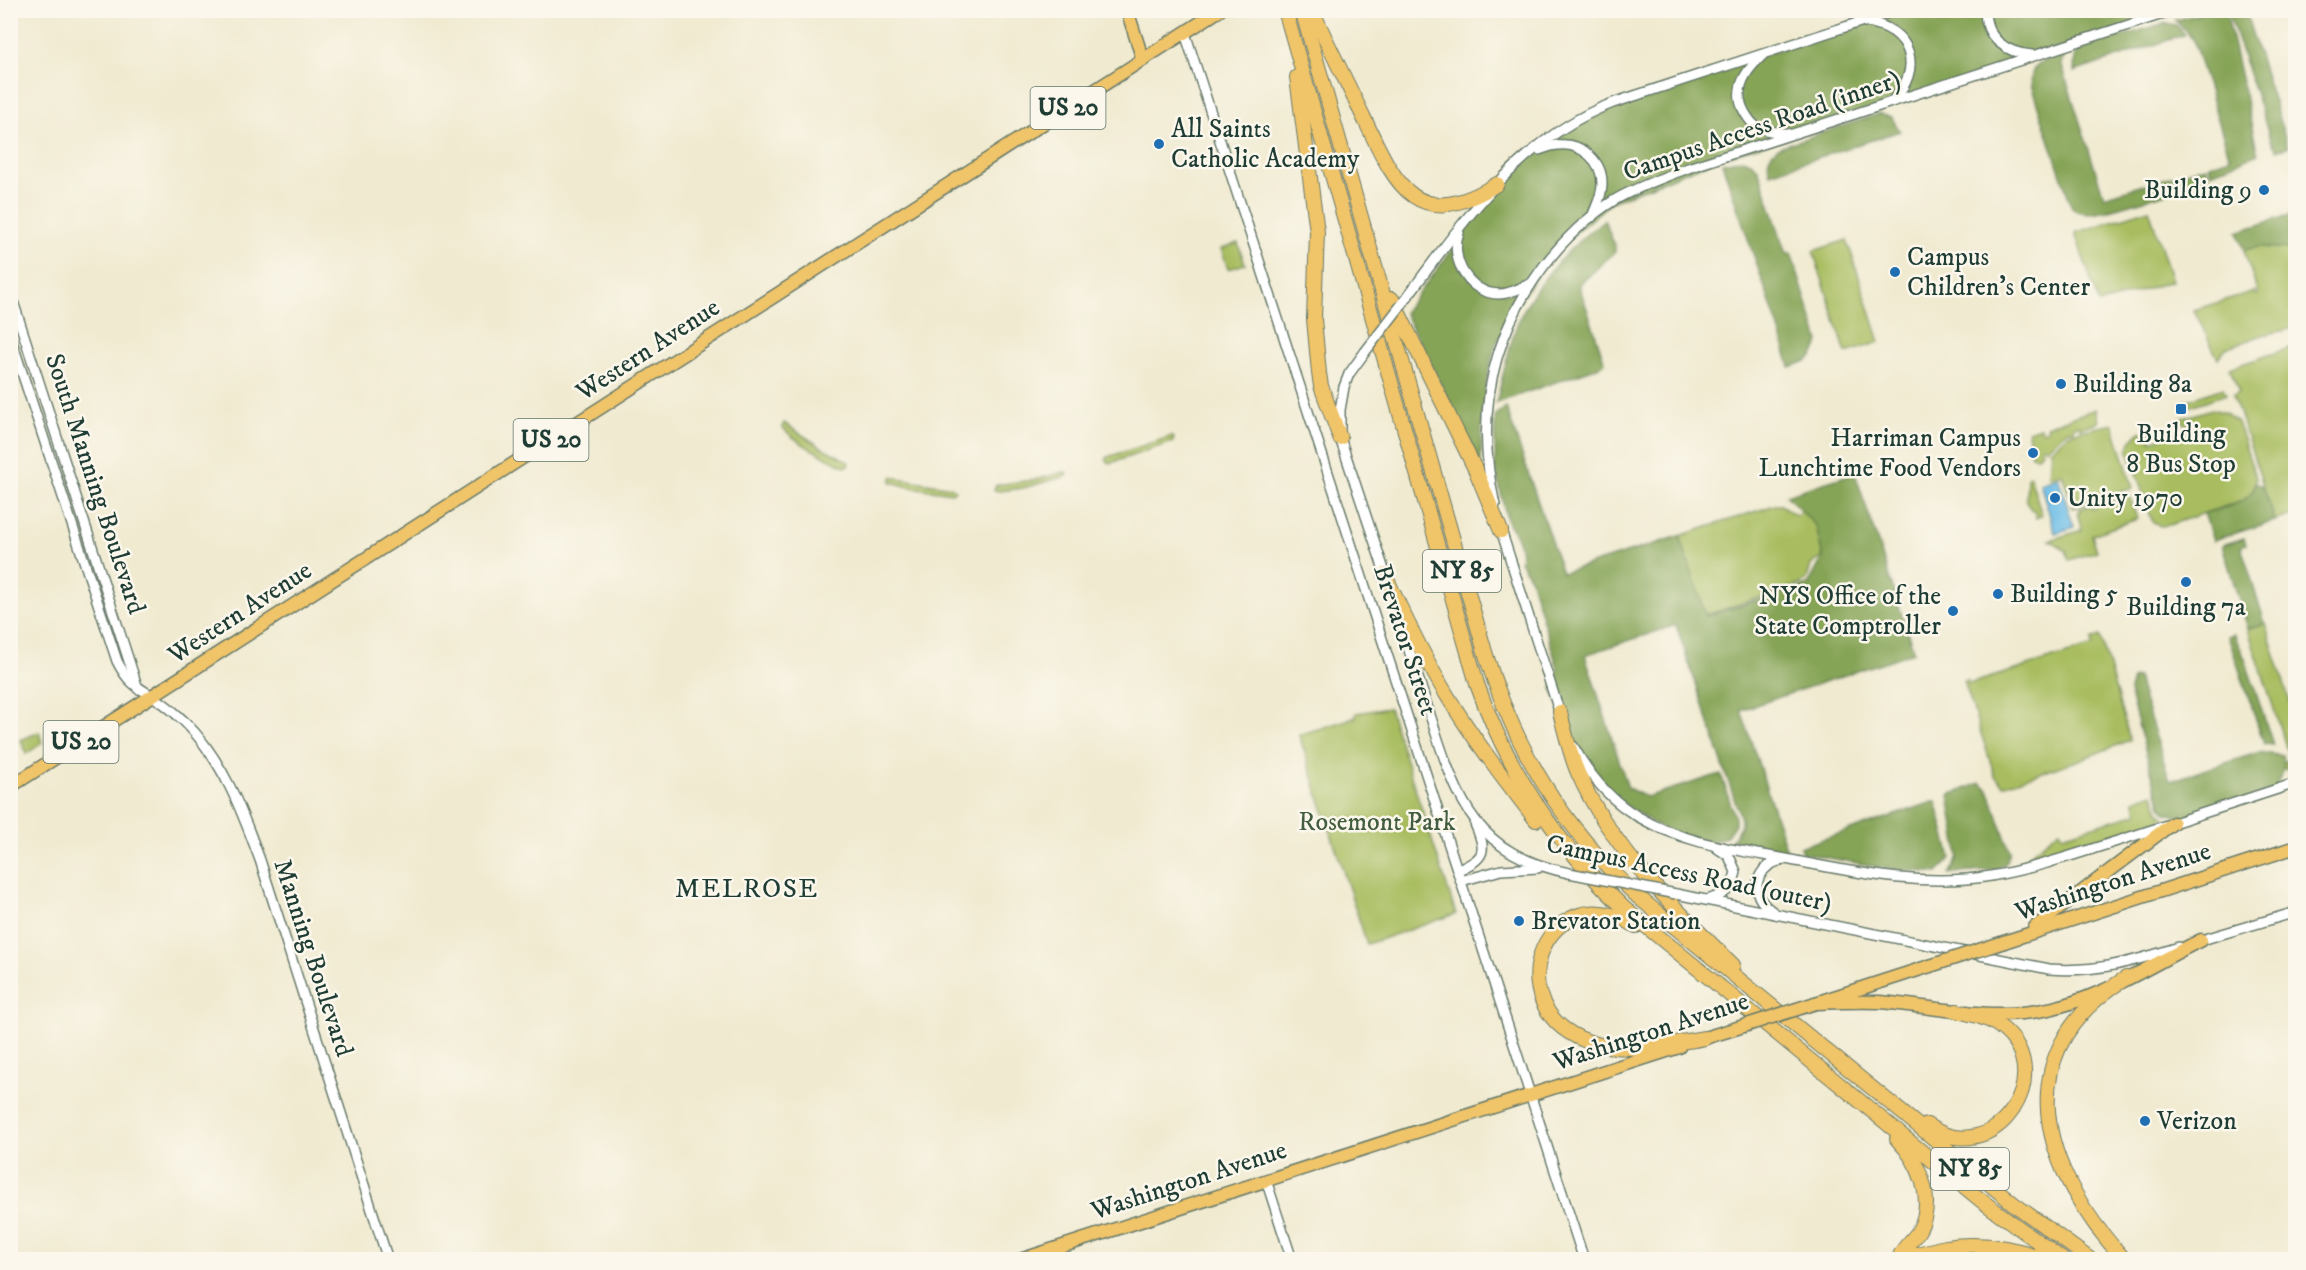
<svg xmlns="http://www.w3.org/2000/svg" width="2306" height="1270" viewBox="0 0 2306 1270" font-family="'IM FELL DW Pica',serif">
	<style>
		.green { fill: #a9bd61; stroke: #647d4a; stroke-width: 1.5 }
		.forest { fill: #86a457; stroke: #527046; stroke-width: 1.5 }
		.water { fill: #6cbde7; stroke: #467d8e; stroke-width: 1.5 }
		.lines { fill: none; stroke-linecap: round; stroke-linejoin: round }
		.tertiary-casing { stroke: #687a6b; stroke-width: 12 }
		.primary-casing { stroke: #687a6b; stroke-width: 15 }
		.motorway-casing { stroke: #687a6b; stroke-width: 16 }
		.tertiary { stroke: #fff; stroke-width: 9 }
		.primary { stroke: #f0c469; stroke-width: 12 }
		.motorway { stroke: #f0c469; stroke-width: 14 }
		.tertiary-bridge-casing { stroke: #687a6b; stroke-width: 12; stroke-linecap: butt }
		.primary-bridge-casing { stroke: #687a6b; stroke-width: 15; stroke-linecap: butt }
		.tertiary-bridge { stroke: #fff; stroke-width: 9 }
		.primary-bridge { stroke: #f0c469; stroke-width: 12 }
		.poi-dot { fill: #1f6fb2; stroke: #fbf7ec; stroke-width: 2 }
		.labels { text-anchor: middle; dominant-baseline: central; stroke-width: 5; stroke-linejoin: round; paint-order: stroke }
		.shield { fill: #fbf7ec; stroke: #61756b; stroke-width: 1.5 }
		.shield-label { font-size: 24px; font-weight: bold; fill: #1f3d34 }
		.street-label { font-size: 26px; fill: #1f3d34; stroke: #fbf7ec }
		.poi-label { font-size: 26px; fill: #1f3d34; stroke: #fbf7ec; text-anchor: start }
		.park-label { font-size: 26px; fill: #425d3f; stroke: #fbf7ec }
		.neighbourhood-label { font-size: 27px; letter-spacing: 1.5px; fill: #1f3d34; stroke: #fbf7ec }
	</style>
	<rect width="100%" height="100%" fill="#fbf7ec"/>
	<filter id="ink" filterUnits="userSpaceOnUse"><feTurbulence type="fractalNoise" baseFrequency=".0167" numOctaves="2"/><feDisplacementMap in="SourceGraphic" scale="12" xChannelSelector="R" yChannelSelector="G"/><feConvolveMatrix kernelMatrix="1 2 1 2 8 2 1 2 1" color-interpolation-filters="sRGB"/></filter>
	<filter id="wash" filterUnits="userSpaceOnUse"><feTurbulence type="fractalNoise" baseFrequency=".008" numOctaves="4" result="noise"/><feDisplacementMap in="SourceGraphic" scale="24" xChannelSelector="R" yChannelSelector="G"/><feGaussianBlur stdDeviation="1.35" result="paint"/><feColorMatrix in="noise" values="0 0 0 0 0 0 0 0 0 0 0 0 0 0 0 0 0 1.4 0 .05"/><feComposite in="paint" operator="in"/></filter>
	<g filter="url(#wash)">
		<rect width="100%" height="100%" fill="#f0ead0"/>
		<g class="green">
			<polygon points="2149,209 2172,281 2099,304 2075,233"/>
			<polygon points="1847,240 1880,342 1846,353 1813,251"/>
			<polygon points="1238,243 1245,264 1228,269 1221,249"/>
			<polygon points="2258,247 2295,249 2295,328 2263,335 2226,348 2218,359 2194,310 2254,291 2255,295 2258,294 2244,250"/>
			<polygon points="2295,346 2295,514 2275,521 2233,395 2239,392 2230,368"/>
			<polygon points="2223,388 2226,394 2182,409 2180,403"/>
			<polygon points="2096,409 2099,422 2080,428 2079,425 2074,426 2074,430 2068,430 2046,449 2043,446 2040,449 2042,452 2037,456 2031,455 2028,431 2040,427 2042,431 2047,429 2046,426"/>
			<path d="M2212,409L2226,413L2237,422L2256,478C2255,489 2253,494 2244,500L2169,525L2160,526L2153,523L2128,450L2130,442L2140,432L2152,431L2151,441L2190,428L2180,419Z"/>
			<path d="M784,423L821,447L848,461L849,465L846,467C825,456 798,445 782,427Z"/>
			<polygon points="2113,424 2133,488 2073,508 2062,473 2049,477 2051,449 2070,433"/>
			<polygon points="1172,436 1174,438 1173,442 1111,463 1108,462 1106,459 1108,457"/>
			<polygon points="1063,472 1066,472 1067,476 1023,488 1000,491 994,490 996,485 1039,479"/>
			<polygon points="2030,476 2042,515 2036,518 2034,510 2032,511 2026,501 2027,478"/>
			<polygon points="892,477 951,487 955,490 952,493 909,487 891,482"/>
			<polygon points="2129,495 2137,519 2092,535 2097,551 2069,560 2066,550 2050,540 2082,530 2077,513 2080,512 2079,509 2091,505 2092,509 2098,507 2097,503 2110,499 2112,502 2116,501 2115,498"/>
			<polygon points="1775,505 1781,505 1796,515 1803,511 1816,525 1823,557 1811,565 1807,579 1801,584 1678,624 1655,544"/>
			<polygon points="2265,623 2295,718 2295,775 2285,768 2283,762 2290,759 2248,629"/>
			<polygon points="2100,636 2130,740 2077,761 2003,785 1995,776 1964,681 1967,680 1969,684 2093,646 2092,640"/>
			<polygon points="1389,708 1456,914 1367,944 1299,735 1356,717 1356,713"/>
			<polygon points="39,732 42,743 26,754 21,740"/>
			<polygon points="2153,793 2159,811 2166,818 2015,866 2060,830 2062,835 2138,813 2134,800"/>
		</g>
		<g class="forest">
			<polygon points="2215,10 2226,11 2258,154 2211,173 2209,165 2230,158 2193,39 2175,20"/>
			<polygon points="2230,10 2248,11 2248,20 2288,147 2277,150 2272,143 2229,14"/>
			<polygon points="1897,11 2175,11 1720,158 1611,202 1554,252 1516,306 1495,346 1487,379 1482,411 1481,465 1404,312 1453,249 1461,229 1520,163 1600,108"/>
			<polygon points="2165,23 2176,25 2184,35 2074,72 2075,57 2083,48"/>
			<path d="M2065,55L2061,63L2104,197L2206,166L2209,178C2185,186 2101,218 2080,212C2077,212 2075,209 2072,208L2032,88C2028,61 2043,61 2065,55Z"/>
			<path d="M1879,114L1891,117L1900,131L1770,173C1766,161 1769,154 1779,147Z"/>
			<path d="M1742,159L1751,162L1758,168L1786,254L1791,253L1819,341C1816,359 1806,362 1790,367L1780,332L1722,163Z"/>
			<polygon points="2295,213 2295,249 2258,247 2244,250 2237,232"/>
			<path d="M1604,220L1615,246V252L1579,285L1605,363L1593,369L1496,403C1503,377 1508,347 1518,322C1534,284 1572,244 1604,220Z"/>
			<path d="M1506,407L1562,573L1680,536L1706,616L1808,585L1823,557L1816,526L1786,495L1855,473L1914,652L1741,710L1787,851L1731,841L1741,825V819L1676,625L1585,655L1628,788L1646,797L1721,774L1735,818V824L1726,837L1706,844L1667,832L1617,800L1574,747L1552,688L1558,669L1530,578L1520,561C1523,550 1516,532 1508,524L1495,468V416Z"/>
			<path d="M2255,483L2263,486L2275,521L2213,540L2204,513C2220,508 2254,504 2255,483Z"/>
			<polygon points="2244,538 2246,544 2241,546 2265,623 2248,629 2222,545"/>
			<polygon points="2234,634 2245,659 2273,745 2264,744 2228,636"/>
			<polygon points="2137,677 2170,781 2260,752 2282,756 2285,768 2274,790 2196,816 2177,816 2167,813 2161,806 2155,785 2129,691 2132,679"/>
			<polygon points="1980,783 1988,789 2010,851 2006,863 1996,870 1949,874 1959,857 1949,795"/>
			<polygon points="1936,801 1951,858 1938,873 1884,868 1802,853 1800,847"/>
		</g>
		<polygon class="water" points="2058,477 2074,527 2055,533 2040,483"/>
	</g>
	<g filter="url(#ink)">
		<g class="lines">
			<g class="tertiary-casing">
				<g id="tertiary">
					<path d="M1985,10C1985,38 2006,53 2032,55"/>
					<path d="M1865,22C1912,27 1925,70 1891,102"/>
					<polyline points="1185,33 1584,1260"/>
					<path d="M1762,56C1745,71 1732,91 1745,113C1748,118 1752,124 1757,127C1767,132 1779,132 1789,134"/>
					<path d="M1539,150C1545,148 1552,145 1558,145C1581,142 1603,161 1602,185C1602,196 1596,206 1592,217"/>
					<path d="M1459,233C1449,259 1469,294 1499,294C1510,294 1520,288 1530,284"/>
					<polyline points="10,292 138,689"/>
					<path d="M1402,304C1459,227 1519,138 1613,103L1897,10"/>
					<path d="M10,336L117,661C131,689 141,687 164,704C171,709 178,716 185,722C223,760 242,811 260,860L388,1260"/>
					<polyline points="1365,352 1349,374 1344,387 1340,410 1340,438 1387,579"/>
					<path d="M1495,505C1475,418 1490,338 1543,267C1562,242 1586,218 1613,201C1636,187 1663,178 1688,168L2175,10"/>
					<polyline points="1500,527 1561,717"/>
					<path d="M1397,613C1409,649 1420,685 1432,721C1458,803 1477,854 1569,873"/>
					<path d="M1573,746C1588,773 1610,800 1637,816C1681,842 1730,849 1780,858C1849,871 1920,888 1991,876C2038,868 2082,852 2127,838C2183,820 2239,802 2296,783"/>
					<path d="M1458,870C1486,858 1487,851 1475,824"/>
					<polyline points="1461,881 1501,870 1538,868"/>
					<path d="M1676,894L2049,969C2096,973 2135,961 2179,947"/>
					<path d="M1707,900C1724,895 1732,890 1736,872L1729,856L1717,848"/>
					<path d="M1776,914C1772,911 1767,908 1764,904C1748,886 1762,863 1783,860"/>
					<polyline points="2195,942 2296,912"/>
					<polyline points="1266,1180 1292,1260"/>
				</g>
			</g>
			<g class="primary-casing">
				<g id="primary">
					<polyline points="1127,10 1143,60"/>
					<polyline points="10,787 1220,10"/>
					<polyline points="2035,927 2173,823"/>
					<polyline points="2004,942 2296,847"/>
					<path d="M1815,1003C1837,1002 1858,1001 1879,1002C1932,1006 1985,1020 2038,1011C2096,1002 2149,966 2201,940"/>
					<polyline points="1797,1009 1930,966"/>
					<polyline points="1698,1040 1747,1025"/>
					<polyline points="1020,1260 1679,1047"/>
				</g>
			</g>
			<g class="motorway-casing">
				<g id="motorway">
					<path d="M1285,10L1477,684C1508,772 1557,845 1625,909L1982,1201L2063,1260"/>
					<path d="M1302,10L1485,652C1515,750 1562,826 1637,896L2014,1204L2091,1260"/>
					<path d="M1312,10C1328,45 1345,79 1362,114C1394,180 1413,236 1497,184"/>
					<polyline points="1297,77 1317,232 1314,319 1319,373 1321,386 1340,438"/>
					<polyline points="1392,299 1476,471 1501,531"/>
					<path d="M1385,575C1404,616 1424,658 1448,697C1474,740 1505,780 1536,820"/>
					<path d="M1560,712C1565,733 1570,754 1578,773C1612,850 1674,908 1733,965"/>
					<path d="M1636,926C1543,867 1485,1022 1605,1046C1638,1052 1673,1043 1705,1038"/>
					<path d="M1927,1125C1996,1174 2064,1068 1996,1024C1984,1016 1970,1014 1957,1011"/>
					<path d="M1897,1139C1919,1161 1936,1200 1919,1230C1914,1240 1903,1246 1900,1256C1915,1256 1930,1250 1946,1247C1980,1242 2014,1247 2047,1260"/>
					<path d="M2125,1260C2041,1171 2004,1053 2126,978"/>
				</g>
			</g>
			<use href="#tertiary" class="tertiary"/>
			<use href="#primary" class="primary"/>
			<use href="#motorway" class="motorway"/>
			<g class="tertiary-bridge-casing">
				<g id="tertiary-bridge">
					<polyline points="1365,352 1402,304"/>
					<polyline points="1569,873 1676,894"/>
				</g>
			</g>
			<g class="primary-bridge-casing">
				<g id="primary-bridge">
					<polyline points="1930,966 2004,942"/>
					<polyline points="1747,1025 1797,1009"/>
				</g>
			</g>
			<use href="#tertiary-bridge" class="tertiary-bridge"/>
			<use href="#primary-bridge" class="primary-bridge"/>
		</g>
	</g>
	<g class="poi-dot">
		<circle cx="1159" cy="144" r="6"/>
		<circle cx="2264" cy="190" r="6"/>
		<circle cx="1895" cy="272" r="6"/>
		<circle cx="2061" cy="384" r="6"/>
		<rect x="2175" y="403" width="12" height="12" rx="3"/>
		<circle cx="2033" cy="453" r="6"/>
		<circle cx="2055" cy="498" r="6"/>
		<circle cx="2186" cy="582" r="6"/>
		<circle cx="1998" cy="594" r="6"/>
		<circle cx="1953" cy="611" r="6"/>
		<circle cx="1519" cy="921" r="6"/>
		<circle cx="2145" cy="1121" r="6"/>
	</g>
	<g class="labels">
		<g class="shield">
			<rect x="1030.5" y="87" width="75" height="42" rx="4.5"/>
			<rect x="513.5" y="419" width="75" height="42" rx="4.5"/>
			<rect x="1423" y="550" width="78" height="42" rx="4.5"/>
			<rect x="43.5" y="721" width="75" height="42" rx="4.5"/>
			<rect x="1931" y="1148" width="78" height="42" rx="4.5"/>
		</g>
		<g class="shield-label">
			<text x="1068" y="108">US 20</text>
			<text x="551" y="440">US 20</text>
			<text x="1462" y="571">NY 85</text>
			<text x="81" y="742">US 20</text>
			<text x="1970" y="1169">NY 85</text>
		</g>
		<g class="street-label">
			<text transform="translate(1762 126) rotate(-19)">Campus Access Road (inner)</text>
			<text transform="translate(648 350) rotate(-33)">Western Avenue</text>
			<text transform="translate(95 484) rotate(72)">South Manning Boulevard</text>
			<text transform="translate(240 613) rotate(-33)">Western Avenue</text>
			<text transform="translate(1405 640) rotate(72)">Brevator Street</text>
			<text transform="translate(1689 874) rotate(12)">Campus Access Road (outer)</text>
			<text transform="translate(2113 882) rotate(-18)">Washington Avenue</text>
			<text transform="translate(313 958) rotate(72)">Manning Boulevard</text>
			<text transform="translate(1651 1032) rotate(-18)">Washington Avenue</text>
			<text transform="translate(1189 1181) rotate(-18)">Washington Avenue</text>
		</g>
		<g class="poi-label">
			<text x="1171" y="129">All Saints<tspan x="1171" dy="30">Catholic Academy</tspan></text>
			<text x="2252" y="190" text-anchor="end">Building 9</text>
			<text x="1907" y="257">Campus<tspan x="1907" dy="30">Children's Center</tspan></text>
			<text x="2073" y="384">Building 8a</text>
			<text x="2181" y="434" text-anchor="middle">Building<tspan x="2181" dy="30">8 Bus Stop</tspan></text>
			<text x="2021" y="438" text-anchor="end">Harriman Campus<tspan x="2021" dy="30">Lunchtime Food Vendors</tspan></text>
			<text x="2067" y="498">Unity 1970</text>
			<text x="2010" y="594">Building 5</text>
			<text x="1941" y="596" text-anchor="end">NYS Office of the<tspan x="1941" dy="30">State Comptroller</tspan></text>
			<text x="2186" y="607" text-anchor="middle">Building 7a</text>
			<text x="1531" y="921">Brevator Station</text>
			<text x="2157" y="1121">Verizon</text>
		</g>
		<g class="park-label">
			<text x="1377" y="822">Rosemont Park</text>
		</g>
		<g class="neighbourhood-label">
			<text x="747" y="889">MELROSE</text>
		</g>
	</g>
	<rect width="2306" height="1270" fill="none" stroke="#fbf7ec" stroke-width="36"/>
</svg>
